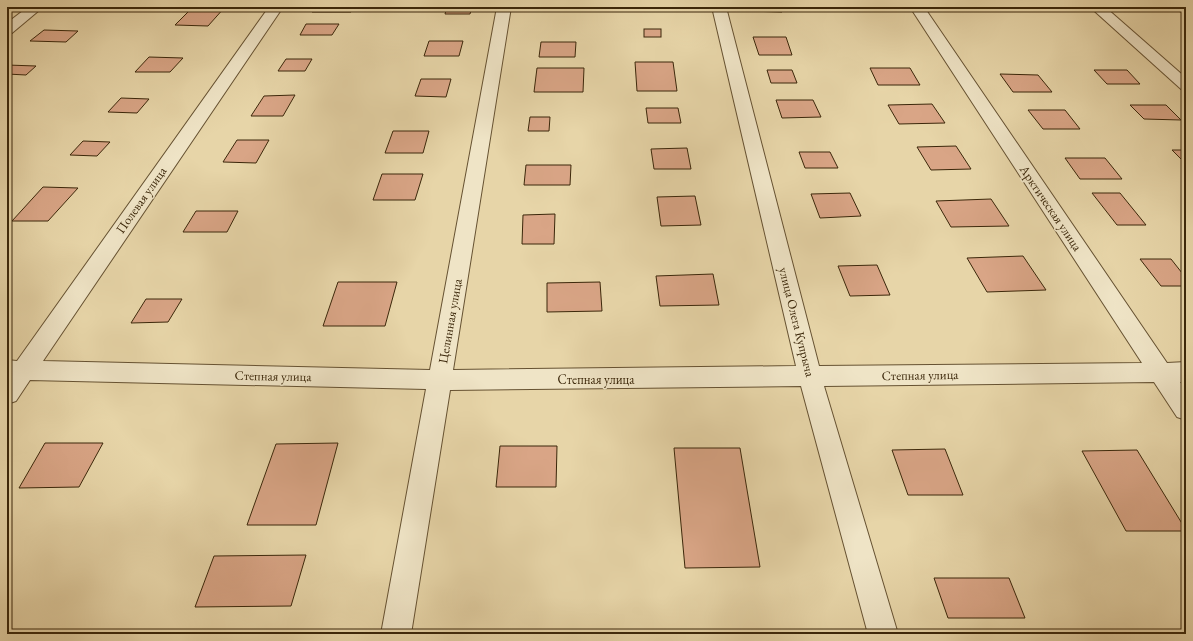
<svg xmlns="http://www.w3.org/2000/svg" width="1193" height="641" viewBox="0 0 1193 641" font-family="'EB Garamond',serif">
	<style>
		.building { fill: #d9a586; stroke: #3b270a }
		.lines { fill: none; stroke-linecap: round; stroke-linejoin: round }
		.street-casing { stroke: #665232; stroke-width: 2 }
		.secondary-casing { stroke: #3b270a; stroke-width: 2 }
		.street { fill: #efe4c6; fill-rule: evenodd }
		.secondary { fill: #efe4c6; fill-rule: evenodd }
		.labels { text-anchor: middle; dominant-baseline: central; stroke-width: 3; stroke-linejoin: round; paint-order: stroke }
		.street-label { font-size: 13px; fill: #3b270a; stroke: #efe4c6 }
	</style>
	<rect width="100%" height="100%" fill="#e7d5a8"/>
	<filter id="stains"><feTurbulence type="fractalNoise" baseFrequency=".005" numOctaves="4"/><feColorMatrix values="0 0 0 0 .2 0 0 0 0 .09 0 0 0 0 .02 0 0 0 .5 -.17"/></filter>
	<radialGradient id="worn" r=".72"><stop offset=".6" stop-color="#630" stop-opacity="0"/><stop offset="1" stop-color="#630" stop-opacity=".3"/></radialGradient>
	<g class="building">
		<polygon points="69,7 95,7 91,10 66,10"/>
		<polygon points="193,7 225,7 208,26 175,25"/>
		<polygon points="315,7 353,7 351,12 312,12"/>
		<polygon points="447,7 472,7 470,14 445,14"/>
		<rect x="544" y="7" width="23" height="2"/>
		<rect x="640" y="7" width="28" height="4"/>
		<polygon points="744,7 781,7 782,12 745,11"/>
		<polygon points="306,24 339,24 332,35 300,35"/>
		<rect x="644" y="29" width="17" height="8"/>
		<polygon points="44,30 78,31 66,42 30,41"/>
		<polygon points="753,37 786,37 792,55 759,55"/>
		<polygon points="429,41 463,41 459,56 424,56"/>
		<polygon points="541,42 576,42 575,57 539,57"/>
		<polygon points="149,57 183,58 170,72 135,72"/>
		<polygon points="286,59 312,59 305,71 278,71"/>
		<polygon points="635,62 673,62 677,91 637,91"/>
		<polygon points="7,65 36,66 26,75 7,74"/>
		<polygon points="537,68 584,68 583,92 534,92"/>
		<polygon points="870,68 910,68 920,85 878,85"/>
		<polygon points="767,70 792,70 797,83 771,83"/>
		<polygon points="1094,70 1127,70 1140,84 1107,84"/>
		<polygon points="1000,74 1038,75 1052,92 1013,92"/>
		<polygon points="421,79 451,79 446,97 415,96"/>
		<polygon points="295,95 283,116 251,116 264,96"/>
		<polygon points="121,98 149,99 137,113 108,112"/>
		<polygon points="776,100 813,100 821,117 782,118"/>
		<polygon points="932,104 945,123 899,124 888,105"/>
		<polygon points="1130,105 1166,105 1181,120 1144,119"/>
		<polygon points="646,108 678,108 681,123 648,123"/>
		<polygon points="1028,110 1065,110 1080,129 1043,129"/>
		<polygon points="530,117 550,117 549,131 528,131"/>
		<polygon points="393,131 429,131 423,153 385,153"/>
		<polygon points="237,140 269,140 256,163 223,162"/>
		<polygon points="83,141 110,142 97,156 70,155"/>
		<polygon points="956,146 971,169 931,170 917,147"/>
		<polygon points="687,148 691,169 654,169 651,149"/>
		<polygon points="1172,150 1186,150 1186,164"/>
		<polygon points="799,152 830,152 838,168 805,168"/>
		<polygon points="1065,158 1105,158 1122,179 1080,179"/>
		<polygon points="526,165 571,165 570,185 524,185"/>
		<polygon points="382,174 423,174 415,200 373,200"/>
		<polygon points="43,187 78,188 48,221 12,221"/>
		<polygon points="850,193 861,216 820,218 811,194"/>
		<polygon points="1092,193 1120,193 1146,225 1117,225"/>
		<polygon points="695,196 701,225 661,226 657,197"/>
		<polygon points="991,199 1009,226 951,227 936,201"/>
		<polygon points="196,211 238,211 227,232 183,232"/>
		<polygon points="555,214 554,244 522,244 523,215"/>
		<polygon points="1023,256 1046,290 987,292 967,258"/>
		<polygon points="1140,259 1171,259 1186,278 1186,286 1161,286"/>
		<polygon points="877,265 890,295 850,296 838,266"/>
		<polygon points="713,274 719,305 660,306 656,276"/>
		<polygon points="338,282 397,282 385,326 323,326"/>
		<polygon points="600,282 602,311 547,312 547,283"/>
		<polygon points="146,299 182,299 168,322 131,323"/>
		<polygon points="45,443 103,443 79,487 19,488"/>
		<polygon points="338,443 316,525 247,525 276,444"/>
		<polygon points="500,446 557,446 556,487 496,487"/>
		<polygon points="674,448 740,448 760,567 685,568"/>
		<polygon points="945,449 963,495 908,495 892,450"/>
		<polygon points="1137,450 1186,530 1186,531 1126,531 1082,451"/>
		<polygon points="306,555 291,606 195,607 214,556"/>
		<polygon points="934,578 1009,578 1025,618 948,618"/>
	</g>
	<g class="lines">
		<g class="street-casing">
			<g id="street">
				<polygon points="28,7 43,7 12,33 7,34 7,23"/>
				<polygon points="269,7 283,7 43,361 430,370 497,7 511,7 453,370 796,366 712,7 726,7 819,366 1142,363 910,7 924,7 1167,363 1186,362 1186,382 1180,382 1186,390 1186,420 1177,417 1154,382 824,386 898,634 868,634 801,386 450,390 411,634 381,634 426,389 30,380 16,401 7,404 7,360 17,361"/>
				<polygon points="1090,7 1105,7 1186,78 1186,91 1181,89"/>
			</g>
		</g>
		<g class="secondary-casing">
			<polygon id="secondary" points="1170,7 1186,7 1186,12 1172,10"/>
		</g>
		<use href="#street" class="street"/>
		<use href="#secondary" class="secondary"/>
	</g>
	<g class="labels">
		<g class="street-label">
			<text transform="translate(141 200) rotate(-55)">Полевая улица</text>
			<text transform="translate(1051 208) rotate(56)">Арктическая улица</text>
			<text transform="translate(450 321) rotate(-80)">Целинная улица</text>
			<text transform="translate(797 322) rotate(76)">улица Олега Купрыча</text>
			<text transform="translate(920 375) rotate(-1)">Степная улица</text>
			<text transform="translate(273 376) rotate(1)">Степная улица</text>
			<text x="596" y="379">Степная улица</text>
		</g>
	</g>
	<rect width="1193" height="641" fill="none" stroke="#e7d5a8" stroke-width="24"/>
	<rect x="8" y="8" width="1177" height="625" fill="none" stroke="#3b270a" stroke-width="2"/>
	<rect x="12" y="12" width="1169" height="617" fill="none" stroke="#3b270a"/>
	<rect width="100%" height="100%" filter="url(#stains)"/>
	<rect width="100%" height="100%" fill="url(#worn)"/>
</svg>
